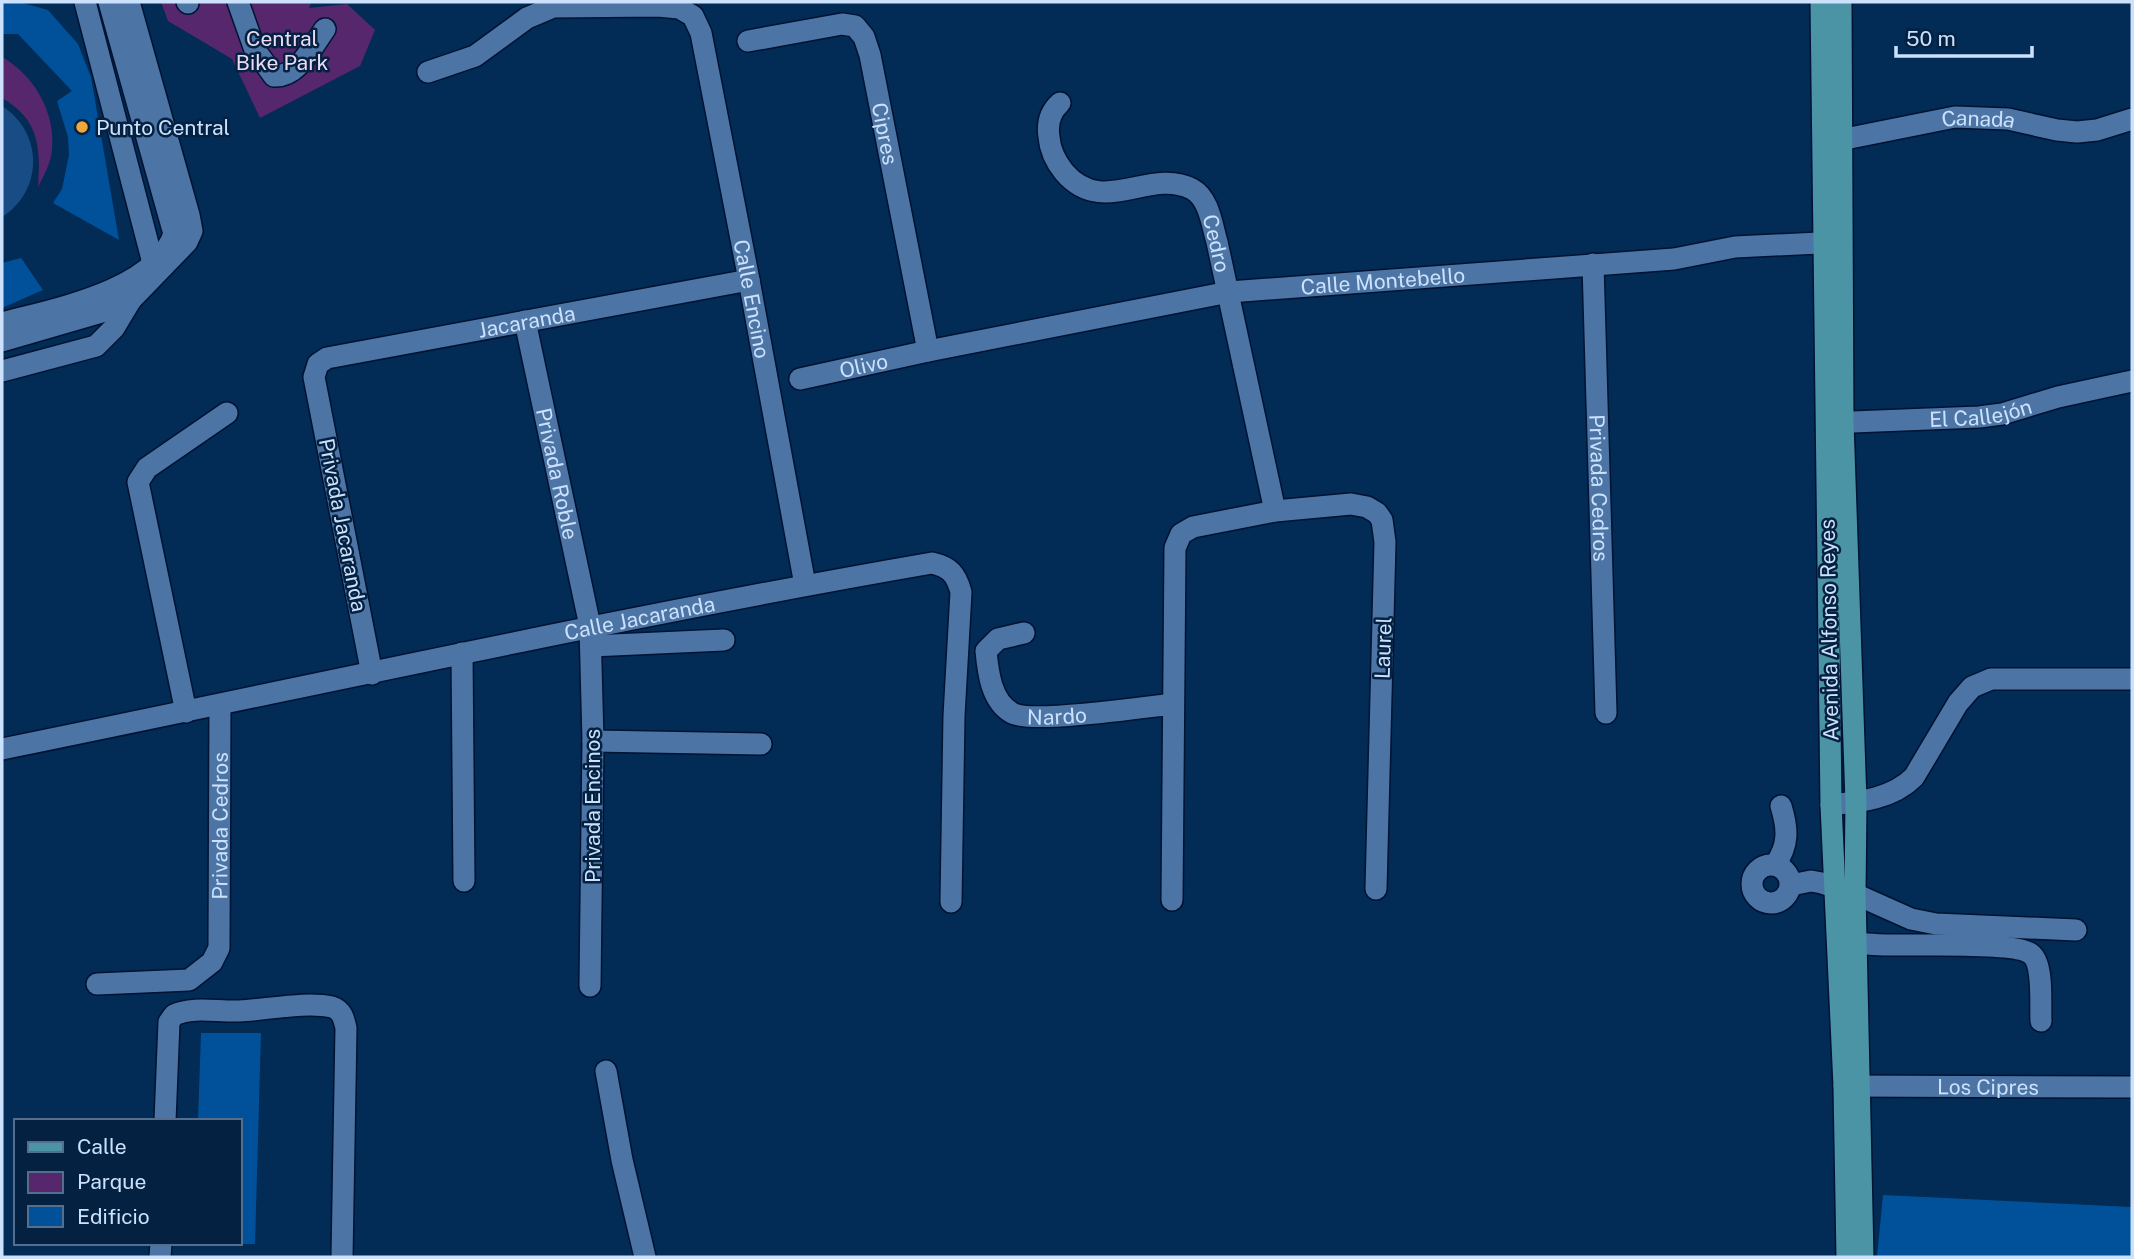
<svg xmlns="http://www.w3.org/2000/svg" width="2134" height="1259" viewBox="0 0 2134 1259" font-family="'Public Sans',sans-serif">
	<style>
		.green { fill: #57276e }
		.water { fill: #184c85 }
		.building { fill: #01519a }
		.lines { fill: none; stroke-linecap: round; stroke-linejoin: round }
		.minor-casing { stroke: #001332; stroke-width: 24 }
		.major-casing { stroke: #001332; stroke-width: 24 }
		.minor { stroke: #4c74a4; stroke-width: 21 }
		.major { stroke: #4a94a6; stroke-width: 21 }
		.poi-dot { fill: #eea83c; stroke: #042142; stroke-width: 2.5 }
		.labels { text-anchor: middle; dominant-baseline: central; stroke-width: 5; stroke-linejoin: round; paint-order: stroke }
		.park-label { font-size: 21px; fill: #ebdcf3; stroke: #042142 }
		.street-label { font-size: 21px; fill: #cbe1fc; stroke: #042142 }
		.poi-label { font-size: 21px; fill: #cbe1fc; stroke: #042142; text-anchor: start }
	</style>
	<rect width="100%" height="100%" fill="#022b55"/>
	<g class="green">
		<polygon points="161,2 311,2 309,8 347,4 375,30 360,66 260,118 232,59 168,21"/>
		<path d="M2,57C34,75 56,113 52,150C51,163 44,175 38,187C41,148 39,119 2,98Z"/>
	</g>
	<path class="water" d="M2,106C44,133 43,191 2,217Z"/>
	<g class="building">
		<polygon points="2,2 19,2 48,10 78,44 91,77 119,240 53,203 62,189 69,155 68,137 57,101 72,91 18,34 2,34"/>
		<polygon points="21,258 43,290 2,308 2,263"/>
		<polygon points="201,1033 261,1033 255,1244 240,1244 240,1121 198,1121"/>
		<polygon points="1883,1195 2132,1207 2132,1257 1877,1257"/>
	</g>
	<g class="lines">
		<g class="minor-casing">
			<g id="minor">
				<polyline points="187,2 188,3"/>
				<path d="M238,2L255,50L274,76C298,77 312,47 325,29"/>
				<path id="s1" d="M748,41L842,24L855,26L864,37L870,55L928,351"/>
				<path id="s2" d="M428,72L475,56L527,18L553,7L658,6L679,8L693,16L701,33L749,280L805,585"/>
				<path id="s3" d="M1060,103C1050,112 1047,124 1049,137C1050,150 1056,162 1064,172C1103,218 1149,167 1192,189C1209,198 1212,225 1217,242L1275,511"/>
				<path id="s4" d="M1825,143L1955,117L2008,119L2057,130L2077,132L2097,130L2132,119"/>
				<path id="s5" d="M1593,264L1606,713"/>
				<path id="s6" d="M525,321L590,626L593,741L590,986"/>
				<path d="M2,323C54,309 154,291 174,234L109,2"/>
				<polyline points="2,341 126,305 187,242 192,231 189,215 129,2"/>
				<polyline points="2,371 96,346 114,328 153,263 85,2"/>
				<path id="s7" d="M800,379L928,351L1229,292L1674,259L1735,247L1840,242"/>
				<path id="s8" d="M1827,423L1979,417L2002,414L2058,397L2132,381"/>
				<path id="s9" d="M1024,633L998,639L986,651C988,672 991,701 1012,713C1031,724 1146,707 1173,704"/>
				<polyline points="591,646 724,640"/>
				<polyline points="462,653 464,881"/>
				<path id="s10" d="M372,674L314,377L318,364L327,358L749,280"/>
				<polyline points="186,712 138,482 147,468 227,413"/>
				<polyline points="593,741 761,744"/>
				<path id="s11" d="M2,749C312,686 620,617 932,563C950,567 956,574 961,592L954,716L951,902"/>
				<path d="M1831,805C1860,802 1892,799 1914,777L1958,703L1972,687L1991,679H2132"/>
				<circle cx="1771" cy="884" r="19"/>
				<path d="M1775,865C1789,845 1788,829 1781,806"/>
				<polyline points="1791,885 1811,881 1822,883 1855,894 1911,919 1936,924 2076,930"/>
				<polyline points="1172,900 1175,548 1181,534 1193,527 1275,511 1351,504 1367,507 1377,513 1382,520 1385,542 1376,889"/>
				<path d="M1839,941C1855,943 1871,945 1888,945C1912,946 2016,941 2031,954C2044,964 2040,1005 2041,1021"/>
				<path id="s12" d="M97,984L189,980L212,962L219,948L220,705"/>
				<polyline points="606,1071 622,1160 645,1257"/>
				<path id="s13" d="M1844,1086L2132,1087"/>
				<path d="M165,1121L169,1022L174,1015C193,1006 218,1012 239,1011C267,1010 305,1001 332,1007C342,1010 344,1019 346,1028L342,1257"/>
				<polyline points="160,1257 161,1243"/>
			</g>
		</g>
		<g class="major-casing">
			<g id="major">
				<polyline points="1821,2 1831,805 1844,1086 1847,1257"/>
				<polyline points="1841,2 1843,422 1856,802 1855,894 1863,1257"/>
			</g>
		</g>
		<use href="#minor" class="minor"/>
		<use href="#major" class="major"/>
	</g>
	<circle class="poi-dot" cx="82" cy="127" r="7"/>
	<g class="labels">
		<g class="park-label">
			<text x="282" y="38">Central<tspan x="282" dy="24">Bike Park</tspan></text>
		</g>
		<g class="street-label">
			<text stroke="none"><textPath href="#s4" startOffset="156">Canada</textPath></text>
			<text stroke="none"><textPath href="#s1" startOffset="222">Cipres</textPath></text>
			<text stroke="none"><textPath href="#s3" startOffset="273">Cedro</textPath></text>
			<text stroke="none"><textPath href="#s7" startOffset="592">Calle Montebello</textPath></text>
			<text stroke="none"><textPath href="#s2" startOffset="574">Calle Encino</textPath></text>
			<text stroke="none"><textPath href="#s10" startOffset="530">Jacaranda</textPath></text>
			<text stroke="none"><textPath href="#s7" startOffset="65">Olivo</textPath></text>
			<text stroke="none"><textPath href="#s8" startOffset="154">El Callejón</textPath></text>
			<text stroke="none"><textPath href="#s6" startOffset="156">Privada Roble</textPath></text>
			<text stroke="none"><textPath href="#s5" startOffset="224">Privada Cedros</textPath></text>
			<text transform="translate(343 525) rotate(79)">Privada Jacaranda</text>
			<text stroke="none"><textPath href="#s11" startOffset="651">Calle Jacaranda</textPath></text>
			<text transform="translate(1829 630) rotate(-91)">Avenida Alfonso Reyes</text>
			<text transform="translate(1383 648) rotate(-88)">Laurel</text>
			<text stroke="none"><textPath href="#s9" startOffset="159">Nardo</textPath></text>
			<text transform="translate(592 806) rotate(-90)">Privada Encinos</text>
			<text stroke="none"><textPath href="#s12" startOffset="259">Privada Cedros</textPath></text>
			<text stroke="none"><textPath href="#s13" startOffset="144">Los Cipres</textPath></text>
		</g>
		<g class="poi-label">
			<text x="96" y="127">Punto Central</text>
		</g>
	</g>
	<rect width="2134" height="1259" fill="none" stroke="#cbe1fc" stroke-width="7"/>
	<rect x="14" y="1119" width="228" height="126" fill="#042142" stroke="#546e8c" stroke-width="2"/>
	<rect x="28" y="1142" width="35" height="10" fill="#4a94a6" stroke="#546e8c" stroke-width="2"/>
	<text x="77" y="1154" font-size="21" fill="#cbe1fc">Calle</text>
	<rect x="28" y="1172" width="35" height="21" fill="#57276e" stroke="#546e8c" stroke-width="2"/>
	<text x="77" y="1189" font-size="21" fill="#cbe1fc">Parque</text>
	<rect x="28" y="1206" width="35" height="21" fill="#01519a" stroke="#546e8c" stroke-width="2"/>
	<text x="77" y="1224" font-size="21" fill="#cbe1fc">Edificio</text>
	<path d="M1896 46v10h136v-10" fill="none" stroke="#cbe1fc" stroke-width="3.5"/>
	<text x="1906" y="46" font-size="21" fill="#cbe1fc" stroke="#042142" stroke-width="5" paint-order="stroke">50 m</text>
</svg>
